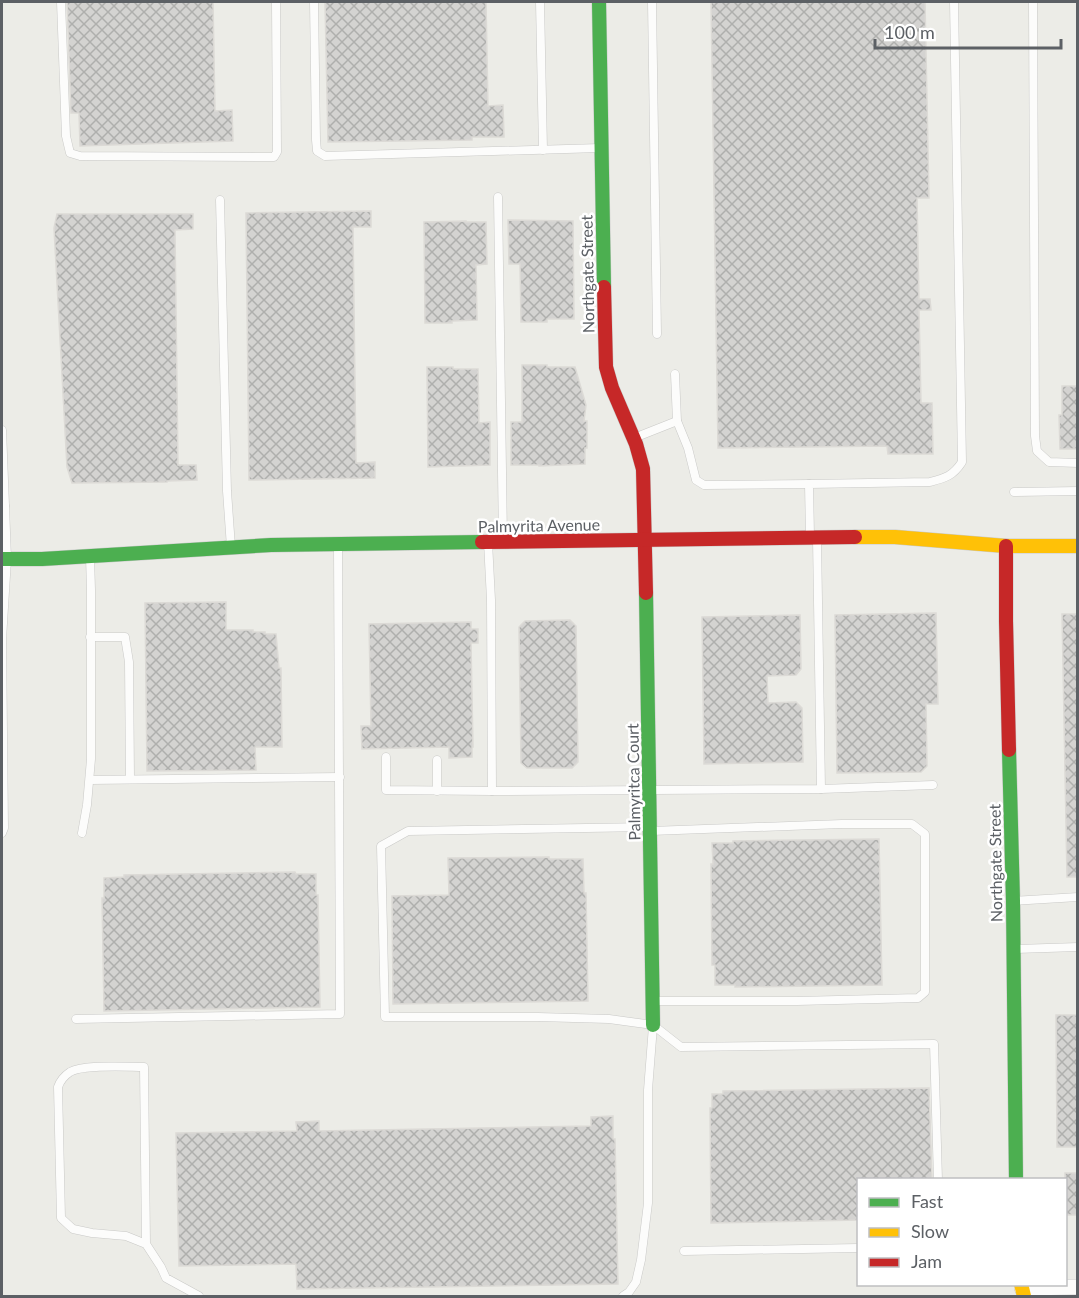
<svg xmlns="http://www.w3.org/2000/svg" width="1079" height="1298" viewBox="0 0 1079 1298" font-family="Lato,sans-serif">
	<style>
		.building { fill: url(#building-cross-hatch); stroke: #dcdad6; stroke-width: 1.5 }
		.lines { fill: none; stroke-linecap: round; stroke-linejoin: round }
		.lane-casing { stroke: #c9c9c7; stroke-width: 9 }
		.street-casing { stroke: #c9c9c7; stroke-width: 16 }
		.fast-casing { stroke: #c9cac9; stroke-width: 15 }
		.slow-casing { stroke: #c9cac9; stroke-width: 15 }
		.jam-casing { stroke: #c9cac9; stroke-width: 15 }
		.lane { stroke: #fcfcfb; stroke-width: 8 }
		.street { stroke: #fcfcfb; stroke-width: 15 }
		.fast { stroke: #4caf50; stroke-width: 14 }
		.slow { stroke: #ffc107; stroke-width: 14 }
		.jam { stroke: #c62828; stroke-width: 14 }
		.labels { text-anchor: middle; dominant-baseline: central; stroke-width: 5; stroke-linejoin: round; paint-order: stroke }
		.street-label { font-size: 16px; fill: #5c6065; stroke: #fff }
	</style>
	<defs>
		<pattern id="building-cross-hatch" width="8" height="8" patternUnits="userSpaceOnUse" patternTransform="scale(1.5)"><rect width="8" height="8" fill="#d4d3d1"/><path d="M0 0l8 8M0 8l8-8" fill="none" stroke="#afafad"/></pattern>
	</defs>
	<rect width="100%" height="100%" fill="#ecece7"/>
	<g class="building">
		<polygon points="67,2 213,2 215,111 232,110 233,141 80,146 79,113 71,113"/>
		<polygon points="325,2 486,2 488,106 503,105 504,137 472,137 472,140 328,142"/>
		<polygon points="711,2 925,2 929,198 917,198 919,299 930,299 931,310 919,310 921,403 932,403 933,454 888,454 887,446 718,448"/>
		<polygon points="371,211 371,227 353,227 356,463 375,462 375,478 249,480 246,213"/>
		<polygon points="57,214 193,214 193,229 175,230 178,465 196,465 197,480 167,481 167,482 72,483 67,467 54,228"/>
		<polygon points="508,220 573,221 574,319 547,319 547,322 521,322 520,264 509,264"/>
		<polygon points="466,221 466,222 486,222 487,264 476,265 477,320 452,321 452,323 425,323 424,222"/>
		<polygon points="522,365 547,365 547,367 575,367 586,405 584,421 587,421 587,448 585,448 585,464 539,466 539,465 511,465 511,422 522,422"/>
		<polygon points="427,367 453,367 453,369 478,369 479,423 490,422 490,465 428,467"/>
		<polygon points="1062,386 1077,386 1077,449 1060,449 1059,415 1062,415"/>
		<polygon points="226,602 226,630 253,630 253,632 265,632 265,634 276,634 279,668 281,668 282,747 255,747 256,770 147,771 145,603"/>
		<polygon points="936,613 938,704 926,704 927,766 921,772 837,773 835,615"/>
		<polygon points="1062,614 1077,614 1077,877 1067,877"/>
		<polygon points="800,615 801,669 796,675 767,676 768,703 796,702 802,708 803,762 704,764 702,617"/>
		<polygon points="570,620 576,626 578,762 572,768 527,768 521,763 519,627 525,621"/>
		<polygon points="471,622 471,629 478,629 478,643 471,643 473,747 472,747 472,757 449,758 449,747 362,749 361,726 371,726 369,624"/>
		<polygon points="879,839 882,985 735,987 735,985 715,985 715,965 712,965 711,864 713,864 712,843 733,843 733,841"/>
		<polygon points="549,857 549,859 583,859 584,893 586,893 588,1001 393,1004 392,896 449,895 448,858"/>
		<polygon points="295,872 296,874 316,874 316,895 318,895 320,1007 104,1011 102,898 104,898 104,878 124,877 124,875"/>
		<polygon points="1056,1015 1077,1015 1077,1147 1057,1147"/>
		<polygon points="929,1088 932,1179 858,1179 858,1220 711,1223 710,1108 712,1108 712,1094 723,1094 723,1091"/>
		<polygon points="613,1116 613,1139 615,1139 618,1284 297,1289 296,1264 179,1266 176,1133 297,1131 296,1122 319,1121 319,1131 591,1126 591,1117"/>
		<rect x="1065" y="1173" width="12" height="42"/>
	</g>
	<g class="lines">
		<g class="lane-casing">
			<g id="lane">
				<polyline points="61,2 66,136 70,153 80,156 274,157 277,152 276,2"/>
				<polyline points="314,2 316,140 317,151 325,156 600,148"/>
				<polyline points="540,2 543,150"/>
				<polyline points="652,2 657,334"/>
				<polyline points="1033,2 1035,436 1037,451 1049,462 1078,463"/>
				<polyline points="498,197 503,540"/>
				<polyline points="220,200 227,491 231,547"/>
				<polyline points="675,374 677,421 688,448 696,480 704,485 809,484"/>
				<polyline points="2,430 5,506"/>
				<polyline points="634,438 677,421"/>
				<polyline points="1014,492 1078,491"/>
				<polyline points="2,506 5,506 7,559 2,639 4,828 2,833"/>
				<path d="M810,536L809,484L930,482C945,478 953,476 962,462L954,2"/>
				<polyline points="488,542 491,600 492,791 821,789 817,539"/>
				<polyline points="90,637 125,637 129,662 130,779"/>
				<polyline points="386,757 386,790 492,791"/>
				<polyline points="437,760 437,791"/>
				<polyline points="90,780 340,777"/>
				<polyline points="821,789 933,785"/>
				<polyline points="649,827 408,831 381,846 385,1017 538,1017 609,1019 653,1025 681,1047 934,1044 938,1180"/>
				<polyline points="651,831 842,824 912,824 925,834 925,992 918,998 797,1001 654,1001"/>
				<polyline points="82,833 87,805 91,759 91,590 90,557"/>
				<polyline points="1013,901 1078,897"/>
				<polyline points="1015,949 1078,947"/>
				<polyline points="76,1019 340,1014 338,546"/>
				<path d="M146,1244L126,1236L92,1233L73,1229L61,1218L58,1087C60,1081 64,1076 70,1072C83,1064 127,1067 144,1067L146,1244L161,1267L166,1278L199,1296"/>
				<polyline points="684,1251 858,1248"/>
				<polyline points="623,1296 629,1292 636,1282 641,1260 648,1203 648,1090 653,1026"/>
			</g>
		</g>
		<g class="street-casing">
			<polyline id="street" points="1022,1288 1078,1287"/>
		</g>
		<g class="fast-casing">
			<g id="fast">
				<polyline points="599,2 604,287"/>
				<polyline points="2,559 42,559 271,545 482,542"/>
				<polyline points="646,593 653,1025"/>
				<polyline points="1009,750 1013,901 1016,1180"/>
			</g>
		</g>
		<g class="slow-casing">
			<g id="slow">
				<polyline points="855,537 895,537 1006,546 1078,546"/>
				<polyline points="1021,1284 1024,1296"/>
			</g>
		</g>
		<g class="jam-casing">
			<g id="jam">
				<polyline points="604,287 606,367 612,388 636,444 643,469 646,593"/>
				<polyline points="482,542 855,537"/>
				<polyline points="1006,546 1006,621 1009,750"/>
			</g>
		</g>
		<use href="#lane" class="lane"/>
		<use href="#street" class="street"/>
		<use href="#fast" class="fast"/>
		<use href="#slow" class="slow"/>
		<use href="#jam" class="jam"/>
	</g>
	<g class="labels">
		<g class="street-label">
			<text transform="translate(587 274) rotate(-91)">Northgate Street</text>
			<text transform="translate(539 525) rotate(-1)">Palmyrita Avenue</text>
			<text transform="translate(633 782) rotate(-91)">Palmyritca Court</text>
			<text transform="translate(995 863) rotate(-91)">Northgate Street</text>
		</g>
	</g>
	<rect width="1079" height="1298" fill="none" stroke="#5c6065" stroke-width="6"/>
	<rect x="857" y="1178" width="210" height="108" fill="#ffffff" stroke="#bebfc1" stroke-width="1.5"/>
	<rect x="869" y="1198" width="30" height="9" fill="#4caf50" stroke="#bebfc1" stroke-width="1.5"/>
	<text x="911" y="1208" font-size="18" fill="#5c6065">Fast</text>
	<rect x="869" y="1228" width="30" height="9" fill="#ffc107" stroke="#bebfc1" stroke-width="1.5"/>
	<text x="911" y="1238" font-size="18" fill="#5c6065">Slow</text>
	<rect x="869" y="1258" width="30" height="9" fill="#c62828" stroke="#bebfc1" stroke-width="1.5"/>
	<text x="911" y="1268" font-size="18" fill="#5c6065">Jam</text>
	<path d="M875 39v9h186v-9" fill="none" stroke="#5c6065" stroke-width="3"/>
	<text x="884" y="39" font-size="18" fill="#5c6065" stroke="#ffffff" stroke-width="4.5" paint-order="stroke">100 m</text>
</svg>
